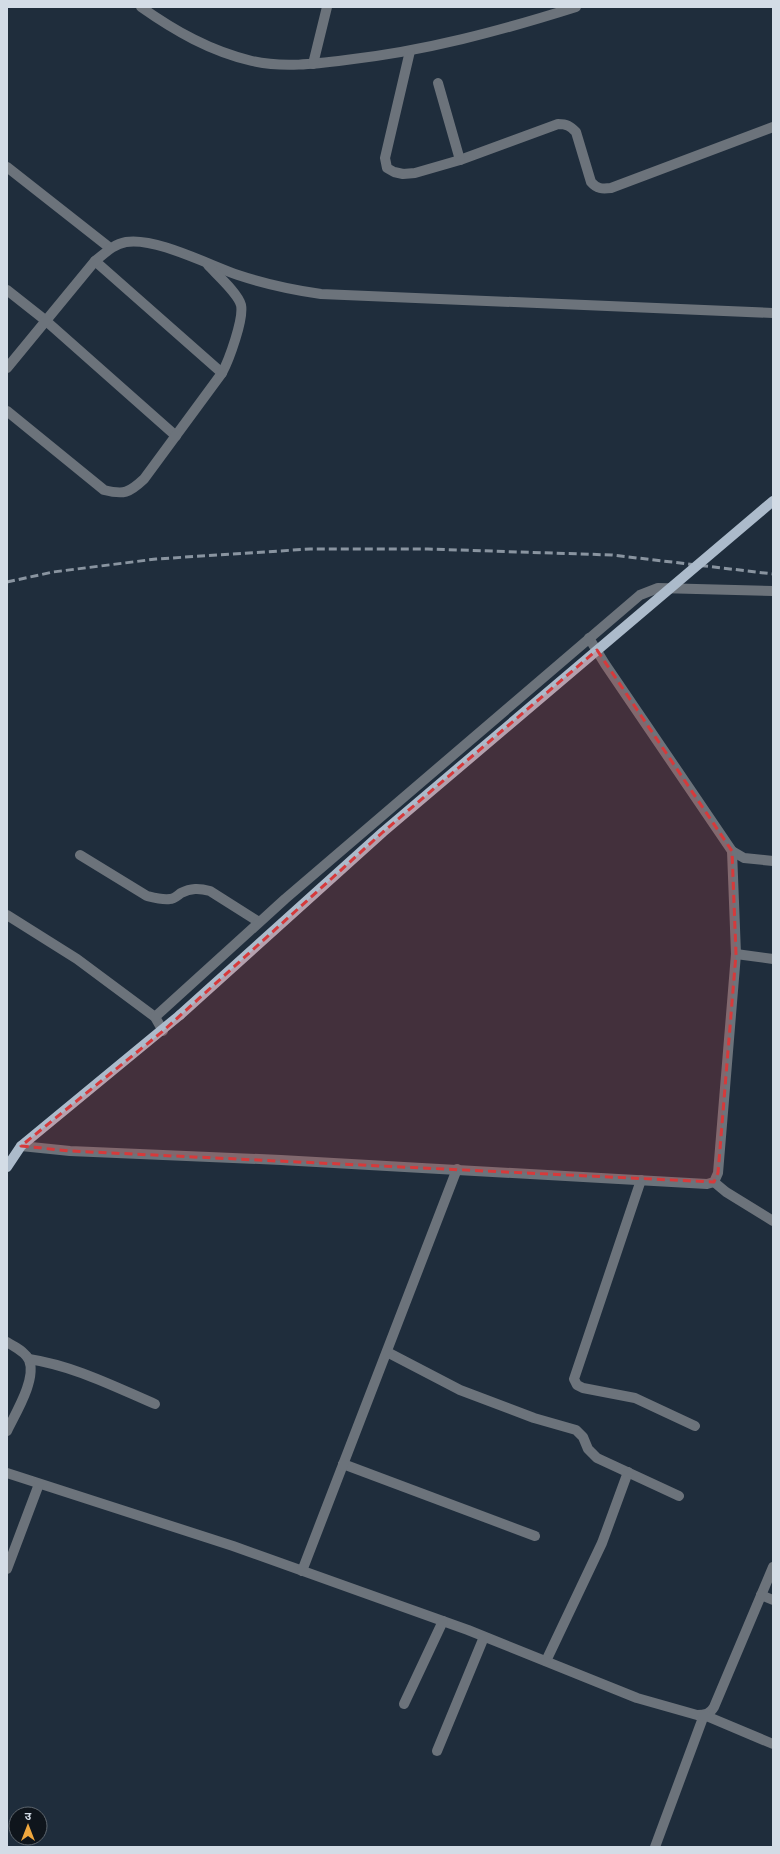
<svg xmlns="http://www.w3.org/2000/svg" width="780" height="1854" viewBox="0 0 780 1854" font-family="Figtree,'Noto Sans Devanagari',sans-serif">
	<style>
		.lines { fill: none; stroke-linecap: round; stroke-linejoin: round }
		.minor { stroke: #6c737b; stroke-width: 10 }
		.major { stroke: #acbbcb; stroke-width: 10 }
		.rail { stroke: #8994a0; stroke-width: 3; stroke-dasharray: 8 4; stroke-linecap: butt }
		.major-bridge { stroke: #acbbcb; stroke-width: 10 }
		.marked { fill: #d63a3b; fill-opacity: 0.2; stroke: #d63a3b; stroke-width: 3; stroke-dasharray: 8 5; stroke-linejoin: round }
	</style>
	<rect width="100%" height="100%" fill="#1f2d3c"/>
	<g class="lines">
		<g class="minor">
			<path d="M141,7C175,31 210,51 252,61C282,68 315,64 346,60C425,51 500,31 576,7"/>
			<path d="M410,51L385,158L387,168L394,172L403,174L415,173L460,160L558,124C567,124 570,126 576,132L591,182C597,189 602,189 611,188L773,127"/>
			<polyline points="313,64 327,7"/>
			<polyline points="438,83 460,160"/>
			<polyline points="7,167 110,248"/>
			<polyline points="95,261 222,373"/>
			<polyline points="7,290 45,320 176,436"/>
			<path d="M7,368L95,261C105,253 114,244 126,242C155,237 209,265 238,275C265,284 293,290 321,294L773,313"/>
			<path d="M7,411L104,490C124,495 129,493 144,479L222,373C229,360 244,319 241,305C238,293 216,274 208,265"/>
			<polyline points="589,638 605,664 732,851 744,858 773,861"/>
			<path d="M80,855L147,896C155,898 162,900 170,899C174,899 178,895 181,893C191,888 199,888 210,891L259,922"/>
			<polyline points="7,915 77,959 155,1017 163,1031"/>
			<polyline points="736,954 773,959"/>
			<polyline points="155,1017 285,899 640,595 658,588 773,591"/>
			<polyline points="21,1146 70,1151 281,1160 707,1184 714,1182 718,1173 736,954 732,851"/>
			<polyline points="641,1180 574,1379 577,1385 583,1388 635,1398 695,1426"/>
			<polyline points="714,1182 726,1192 773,1221"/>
			<path d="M7,1342C14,1347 25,1351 29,1360C37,1379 15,1414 7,1431"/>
			<polyline points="387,1352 460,1390 534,1418 576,1430 583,1437 588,1449 597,1458 679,1496"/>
			<path d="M29,1359C74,1366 113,1386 155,1404"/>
			<polyline points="343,1464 535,1536"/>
			<path d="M7,1473L233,1546L468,1630L637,1698L697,1715C705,1715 710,1714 714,1707L773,1567"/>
			<polyline points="7,1569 39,1484"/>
			<polyline points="302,1571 457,1169"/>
			<polyline points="761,1595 773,1600"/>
			<polyline points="546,1661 602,1543 628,1472"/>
			<polyline points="404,1704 443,1621"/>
			<polyline points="437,1751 484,1637"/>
			<polyline points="655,1847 704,1715 773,1744"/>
		</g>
		<polyline class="major" points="7,1167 21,1146 180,1015"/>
		<polyline class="rail" points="7,582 53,572 156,559 310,549 428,549 612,555 773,574"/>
		<polyline class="major-bridge" points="180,1015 383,832 773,501"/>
	</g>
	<path class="marked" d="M597,650L732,851L736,954L718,1173L714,1182L70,1151L21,1146L163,1031L383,832Z"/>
	<rect width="780" height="1854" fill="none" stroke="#d3dce6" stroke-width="16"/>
	<g transform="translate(28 1826)"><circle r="19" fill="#0f151c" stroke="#5d656d"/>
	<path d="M0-3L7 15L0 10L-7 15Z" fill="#efa73e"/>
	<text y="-6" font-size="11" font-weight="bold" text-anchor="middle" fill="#d3dce6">उ</text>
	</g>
</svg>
